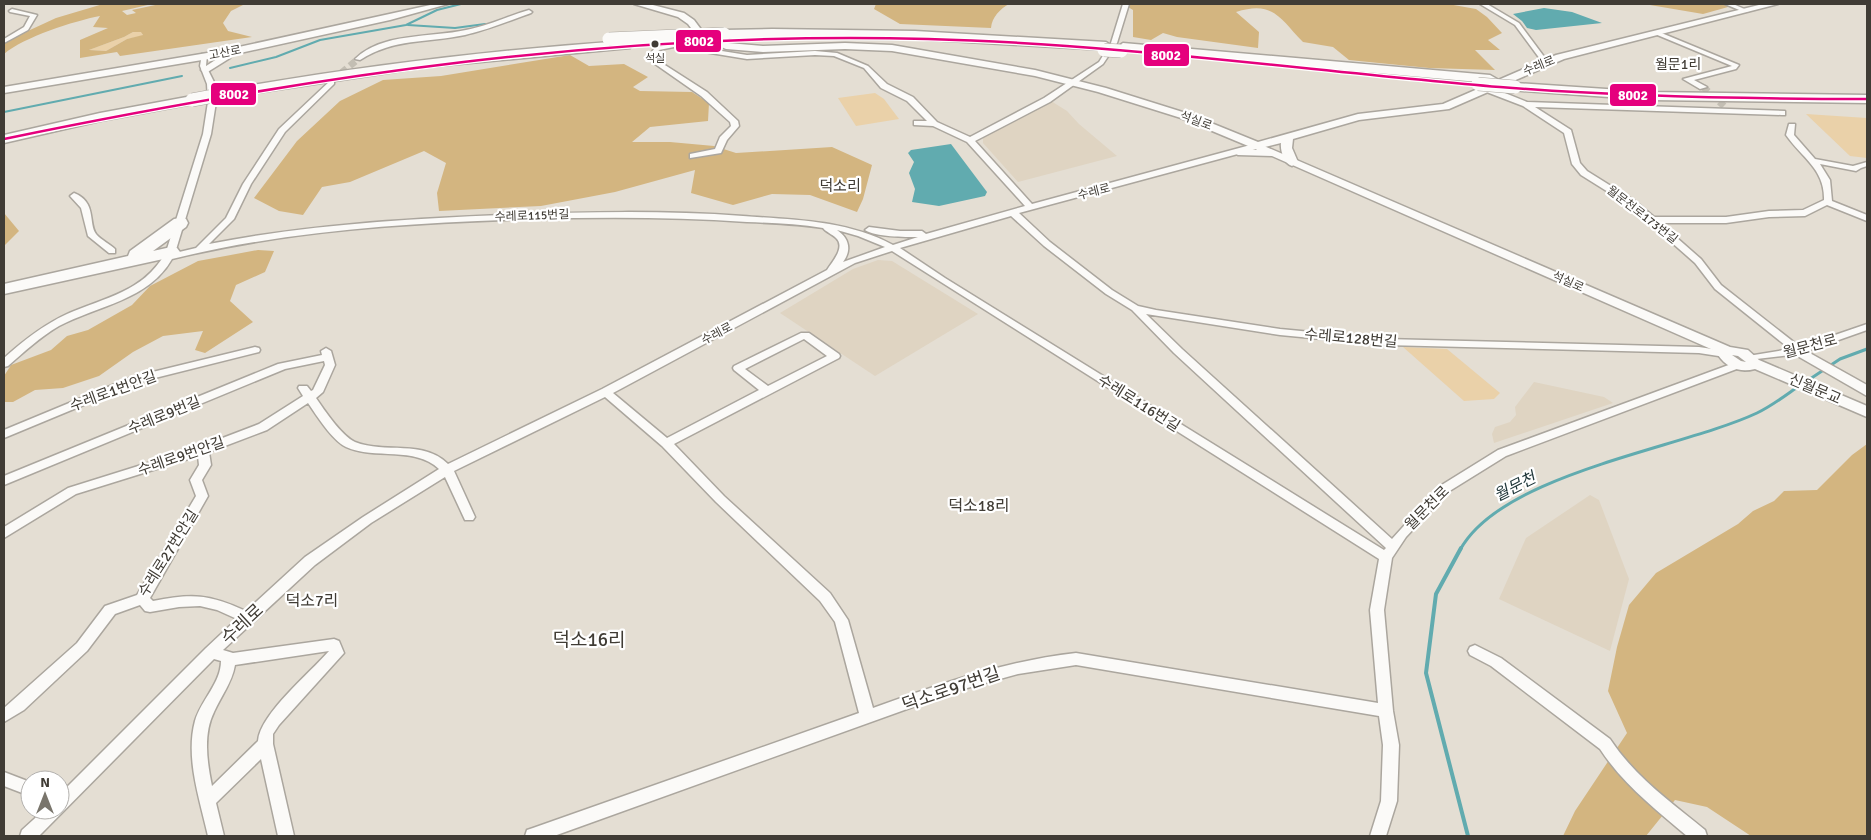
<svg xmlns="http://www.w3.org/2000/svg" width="1871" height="840" viewBox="0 0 1871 840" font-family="Signika,'Noto Sans KR',sans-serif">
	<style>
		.built { fill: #dfd4c2 }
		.green { fill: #ead1a9 }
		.forest { fill: #d3b580; fill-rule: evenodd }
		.water { fill: #61abaf }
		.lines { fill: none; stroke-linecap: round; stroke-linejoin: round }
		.stream-far2 { stroke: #61abaf; stroke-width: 2 }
		.stream-far1 { stroke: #61abaf; stroke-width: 3 }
		.stream { stroke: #61abaf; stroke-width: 4 }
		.minor-tunnel { stroke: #c3beb3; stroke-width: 7; stroke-dasharray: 7 4; stroke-linecap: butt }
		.minor-casing { stroke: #aba69e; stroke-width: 3 }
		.tertiary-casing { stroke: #aba69e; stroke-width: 3 }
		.secondary-casing { stroke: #aba69e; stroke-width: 3 }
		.motorway-casing { stroke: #aba69e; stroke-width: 3 }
		.minor { fill: #fbfaf8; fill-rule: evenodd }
		.tertiary { fill: #fbfaf8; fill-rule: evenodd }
		.secondary { fill: #fbfaf8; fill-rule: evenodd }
		.motorway { fill: #fbfaf8; fill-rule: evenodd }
		.motorway-bridge-casing { stroke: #aba69e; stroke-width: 14; stroke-linecap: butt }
		.motorway-bridge { stroke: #fbfaf8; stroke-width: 13 }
		.bus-1-casing { stroke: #fff; stroke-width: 5 }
		.bus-1 { stroke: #e5007d; stroke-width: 2.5 }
		.bus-dot { fill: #403c35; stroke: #fff; stroke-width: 2 }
		.labels { text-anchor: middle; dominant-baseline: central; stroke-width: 4.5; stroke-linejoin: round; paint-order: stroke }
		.far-bus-label { font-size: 11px; fill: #403c35; stroke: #fff }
		.far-street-label { font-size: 12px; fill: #403c35; stroke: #fff }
		.far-neighbourhood-label { font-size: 14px; fill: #403c35; stroke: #fff }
		.far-quarter-label { font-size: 15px; fill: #403c35; stroke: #fff }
		.street-label { font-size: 15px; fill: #403c35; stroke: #fff }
		.water-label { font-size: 16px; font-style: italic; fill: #20373a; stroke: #fff }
		.neighbourhood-label { font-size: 16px; fill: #403c35; stroke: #fff }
		.near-street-label { font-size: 18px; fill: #403c35; stroke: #fff }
		.near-neighbourhood-label { font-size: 19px; fill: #403c35; stroke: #fff }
		.line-badge { stroke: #fff; stroke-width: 2 }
		.badge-label { font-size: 14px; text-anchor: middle; font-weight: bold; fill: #fff }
	</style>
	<rect width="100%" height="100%" fill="#e4ded3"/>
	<g class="built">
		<polygon points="1051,101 1067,111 1079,124 1117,156 1018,182 983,143 983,138"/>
		<polygon points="878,260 892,261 978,314 875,376 780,313 853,269"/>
		<polygon points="1534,382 1604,397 1613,403 1494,443 1492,434 1495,427 1510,422 1516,415 1515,407"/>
		<polygon points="1590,495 1599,500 1629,579 1610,651 1499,599 1526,538"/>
	</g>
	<g class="green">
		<polygon points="133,32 142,32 143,36 127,39 106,51 89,50 124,37"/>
		<polygon points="875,93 884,99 899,119 856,126 838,98"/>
		<polygon points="1806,114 1867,118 1867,158 1850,156"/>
		<polygon points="1403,347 1447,349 1500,393 1494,399 1464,401"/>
	</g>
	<g class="forest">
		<path d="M103,4H152L122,11L127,15L136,13L132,10L160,4H245L231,11L223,23L228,31L252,37L120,56L117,52L80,58V40L108,28L93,27L100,16C74,21 24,37 4,54V42L56,18ZM133,32H141L143,35L127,39L106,51L89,50L124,37Z"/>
		<path d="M876,4H1009C1000,9 992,17 991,28L900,24L874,9Z"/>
		<path d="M1123,4H1448L1476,9L1487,17L1502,33L1488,40L1500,50H1475L1495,70L1429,68L1349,60L1333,47L1303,42C1280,19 1274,0 1236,12L1259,32L1258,48L1177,37L1163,33L1151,40L1133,37V10Z"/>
		<polygon points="1644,4 1729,4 1728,7 1703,14"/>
		<polygon points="570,55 589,66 624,64 648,77 633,87 640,91 692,92 709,103 708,121 650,127 632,142 670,142 714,146 736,153 832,147 872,165 863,199 857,212 810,195 772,194 733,205 691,193 695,170 615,192 541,206 439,211 437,193 446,163 424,151 350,182 322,187 303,215 279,211 254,198 297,141 340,101 383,80 441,76"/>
		<polygon points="4,213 19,231 4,246"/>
		<polygon points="258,250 274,251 265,272 236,285 230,301 253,322 205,353 195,350 203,331 163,336 133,352 99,376 63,388 35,390 13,402 4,402 4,376 11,365 51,350 67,336 88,330 132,305 150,286 198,261"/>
		<polygon points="1867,444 1867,836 1751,836 1707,807 1675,800 1646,836 1563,836 1575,811 1627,733 1608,691 1617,647 1629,605 1656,573 1738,524 1753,511 1774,501 1784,491 1817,490 1852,455"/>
	</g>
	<g class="water">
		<polygon points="1544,8 1572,12 1602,23 1536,30 1527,28 1522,21 1513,14"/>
		<polygon points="951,144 987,192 985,196 939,206 912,202 915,189 909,173 914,162 908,153 911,150"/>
	</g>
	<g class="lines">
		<g class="stream-far2">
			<polyline points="408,25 455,28 485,24"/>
			<polyline points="230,68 276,57 320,40 406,25 437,10 461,4"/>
			<polyline points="4,112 182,76"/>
		</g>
		<g class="stream-far1">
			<polyline points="1804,383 1840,359 1867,349"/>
			<path d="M1460,550C1502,473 1680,449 1757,413C1772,406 1786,395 1799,386"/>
		</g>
		<polyline class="stream" points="1461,548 1436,594 1426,673 1468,836"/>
		<g class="minor-tunnel">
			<polyline points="333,80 358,59"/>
			<polyline points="1703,87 1724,106"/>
		</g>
		<g class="minor-casing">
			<g id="minor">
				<path d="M1123,4H1129L1117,43L1103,64L1050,102L975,141L1032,204L1254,144H1260V148L1019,213L1050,242L1112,290L1138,306L1156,310L1280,329L1385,339L1699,347L1725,351L1730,354L1725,357L1699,353L1385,345L1280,335L1146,314L1182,349L1392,539L1440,486L1498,450L1734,363L1738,362L1743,365L1742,367L1506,456L1448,492L1406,537L1392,558L1384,610L1393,711L1399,745L1397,801L1386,836H1370L1381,801L1383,745L1379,716L1076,665L1018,674L960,690L554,836H525L527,830L533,828L859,713L835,622L820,601L716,502L662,446L605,397L454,471L475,517L473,520H465L445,477L371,523L315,565L223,650L233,653L334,639L339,641L344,653L279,725L273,734V744L294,836H278L261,759L216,803L224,836H208C200,800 185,758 195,721C201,700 221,683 221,661L214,659L39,836H20L22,830L44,810H60V794L206,648L237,619L217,610L200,606L179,607L150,612L145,611L140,605L115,614L87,651L24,710L4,722V708L77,643L105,606L137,595L196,496L190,480L199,465L198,456L76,494L4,538V527L68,488L199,447L259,424L303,396L298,388L299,386H307L311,391L313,390L325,365L324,361L285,369L4,485V476L278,364L322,355L321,351L326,348L331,351L335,365L323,392L316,398C325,411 341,435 355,442C385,454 423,439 448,464L602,389L827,270C832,262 846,247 836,238C832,234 826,232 823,228C798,224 772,223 747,222C675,217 604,217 532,219C410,223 290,230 172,259C149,300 97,306 59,326C40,337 24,352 8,366L4,367V358C23,341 43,325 67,314C106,297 144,292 166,252L203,134L208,102L207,84L200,66L202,54L207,55L206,66L215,84L216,102L211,134L175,253L196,248L226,218L243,184L279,129L331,80H334V84L285,132L251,184L234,219L209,244C306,225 403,219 501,215C582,212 662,210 743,216C794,220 847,220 893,245L918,237C905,237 875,237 865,230L869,227L900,231H922L926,234L1025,206L967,142L933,126L914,125V121H927L907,101L881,88L864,68L834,56L815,55L747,59L674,47L659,50L654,58L707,92L738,121L739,126L727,140L721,153L690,158V154L715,149L720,137L731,126L730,122L701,96L648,59L647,58L655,48L696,38L699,40L698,41L684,45L747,55L815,51L837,53L868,66L887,84L913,97L937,122L970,137L1044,98L1099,62L1111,43ZM1011,216L1044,246L1106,294L1132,310L1174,353L1386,548L1384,550L945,278L900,248ZM837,230L858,236L885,247L843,262C852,250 849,238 837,230ZM892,251L1379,559L1370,610L1378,703L1076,653C1005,661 940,684 873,708L848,620L830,593L724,496L674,444L839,358L840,356L839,354L809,333H801L734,366L733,368L734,370L759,390L667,438L613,393L855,263ZM804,339L827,356L768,386L745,369ZM308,403C317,416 332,440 346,447C375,460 415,446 439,469L363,517L305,557L246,611C209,594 192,593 153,601L150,598L208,496L202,480L211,465L209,452L267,430ZM329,651C310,673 260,714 258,741L212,786C207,762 203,734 214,712C221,696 232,683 235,665Z"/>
				<polygon points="1480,4 1487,4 1519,23 1548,62 1547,63 1543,63 1515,25"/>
				<polygon points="1725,4 1733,4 1749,11 1744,12"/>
				<polygon points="12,9 37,15 28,30 4,43 4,39 24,27 30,16 10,12 9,11"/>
				<path d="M529,10L532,12L531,13C509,21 487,30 465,35C427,43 394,38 360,60L355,59C383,32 430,38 466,30C488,26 508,16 529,10Z"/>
				<polygon points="1655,32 1659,32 1739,65 1736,69 1694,80 1707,87 1700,89 1683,79 1732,66 1655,34"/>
				<path d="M1484,87H1490L1527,102L1785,111V115H1782L1535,107L1571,130L1580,163L1587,171L1635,201L1654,217H1726L1769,211L1803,210L1824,200C1825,169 1802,158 1786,135L1789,124H1795L1794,135L1815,159L1853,166L1867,162V166L1861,168L1856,171L1820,164L1830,180L1832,201L1867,215V221L1827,205L1805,216L1769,217L1726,223H1660L1701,259L1721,285L1800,347L1867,324V330L1799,354L1748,360L1747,358L1748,356L1790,349L1715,289L1695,263L1629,205L1581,175L1572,164L1564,133L1523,106L1484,91Z"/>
				<path d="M74,193C97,202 88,223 96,234C101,240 110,244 115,249V253H109L88,236L81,208L70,196Z"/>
				<polygon points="255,347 259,348 260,350 259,352 139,382 4,438 4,430 132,377"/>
				<path d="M1475,645L1501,658L1610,739C1635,777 1671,802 1705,830L1707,836H1687C1655,809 1623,784 1600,749L1491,666L1470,655L1468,651L1470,647Z"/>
				<polygon points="4,772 30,782 30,796 4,786"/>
			</g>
		</g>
		<g class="tertiary-casing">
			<g id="tertiary">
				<polygon points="435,4 448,4 390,20 231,55 230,58 206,73 201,70 203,68 220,57 4,93 4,87 225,50"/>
				<path d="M1257,143L1730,347L1748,350L1759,360L1867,406V417L1755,369C1740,373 1727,368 1718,355L1720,353L1272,156L1238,155L1233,152L1238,149L1257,150L1252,146ZM1732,355L1738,356L1746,362L1741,361Z"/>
				<polygon points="1799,347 1867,385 1867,396 1794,354 1792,351"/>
			</g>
		</g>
		<g class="secondary-casing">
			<path id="secondary" d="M634,4H649L684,13L694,20L703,32L728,43L763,46L845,43L892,45L1035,70L1106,88L1189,114L1258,142L1358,114L1443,104L1556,55L1763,4H1778L1564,59L1449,109L1359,120L1293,139L1292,148L1298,162L1292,166C1284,164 1280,150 1281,143L1257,149L1253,148L1181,118L1098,92L1035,76L892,51L845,49L763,52L726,49L697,36L688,24L678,17Z"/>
		</g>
		<g class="motorway-casing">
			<g id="motorway">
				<polygon points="772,29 915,31 1106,42 1112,46 1106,50 915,39 724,38 718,34 724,30"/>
				<path d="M625,41L631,45L630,48L427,67L230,97L223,93L230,89C361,66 492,50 625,41Z"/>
				<polygon points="1123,43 1490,75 1497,79 1490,83 1118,50 1117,47"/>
				<polygon points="1515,83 1651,92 1867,95 1867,103 1651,100 1510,90 1508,87"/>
				<polygon points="192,96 197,97 199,100 197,103 100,121 4,143 4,135 100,113"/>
				<polygon points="180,218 186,219 188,223 186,227 153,251 171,247 177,248 180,252 177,256 4,294 4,284 128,256 130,251 174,219"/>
			</g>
		</g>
		<use href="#minor" class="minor"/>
		<use href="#tertiary" class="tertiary"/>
		<use href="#secondary" class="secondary"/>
		<use href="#motorway" class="motorway"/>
		<g class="motorway-bridge-casing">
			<g id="motorway-bridge">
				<polyline points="609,39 724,34"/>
				<polyline points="1104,50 1121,51"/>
				<polyline points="1478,84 1515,87"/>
				<polyline points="192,100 230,93"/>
			</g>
		</g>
		<use href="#motorway-bridge" class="motorway-bridge"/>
		<g class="bus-1-casing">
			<path id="bus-1" d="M4,139C309,76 616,30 928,39C1120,44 1310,71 1500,87C1622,97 1745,99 1867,99"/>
		</g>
		<use href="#bus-1" class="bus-1"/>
	</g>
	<circle class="bus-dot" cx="655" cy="44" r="4.5"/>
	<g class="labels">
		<g class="far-bus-label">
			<text x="655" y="58">석실</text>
		</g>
		<g class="far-street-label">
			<text transform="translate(225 53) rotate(-11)">고산로</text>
			<text transform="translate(1539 66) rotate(-22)">수레로</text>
			<text transform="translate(1196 121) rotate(20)">석실로</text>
			<text transform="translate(1094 192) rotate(-14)">수레로</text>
			<text transform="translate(1642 215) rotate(38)">월문천로173번길</text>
			<text transform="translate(532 216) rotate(-2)">수레로115번길</text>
			<text transform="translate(1568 282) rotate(24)">석실로</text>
			<text transform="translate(717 334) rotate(-28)">수레로</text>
		</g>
		<g class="far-neighbourhood-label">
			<text x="1678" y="64">월문1리</text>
		</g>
		<g class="far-quarter-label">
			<text x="840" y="186">덕소리</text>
		</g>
		<g class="street-label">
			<text transform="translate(1351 338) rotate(5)">수레로128번길</text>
			<text transform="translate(1810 346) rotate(-15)">월문천로</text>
			<text transform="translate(1815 389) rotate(23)">신월문교</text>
			<text transform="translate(113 391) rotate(-20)">수레로1번안길</text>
			<text transform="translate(1139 403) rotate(32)">수레로116번길</text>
			<text transform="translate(164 415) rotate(-22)">수레로9번길</text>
			<text transform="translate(181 456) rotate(-19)">수레로9번안길</text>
			<text transform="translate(1427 508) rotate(-45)">월문천로</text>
			<text transform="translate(168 553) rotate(-58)">수레로27번안길</text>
		</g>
		<g class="water-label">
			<text transform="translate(1515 487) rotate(-27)">월문천</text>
		</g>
		<g class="neighbourhood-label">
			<text x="979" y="506">덕소18리</text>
			<text x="312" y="601">덕소7리</text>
		</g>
		<g class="near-street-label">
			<text transform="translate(242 624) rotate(-43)">수레로</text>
			<text transform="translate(951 689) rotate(-19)">덕소로97번길</text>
		</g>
		<g class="near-neighbourhood-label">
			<text x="589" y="640">덕소16리</text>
		</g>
	</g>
	<g class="line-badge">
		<rect x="675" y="29" width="47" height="24" rx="5" fill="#e5007d"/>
		<rect x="1143" y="43" width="47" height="24" rx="5" fill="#e5007d"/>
		<rect x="210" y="82" width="47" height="24" rx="5" fill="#e5007d"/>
		<rect x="1609" y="83" width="48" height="24" rx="5" fill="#e5007d"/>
	</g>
	<g class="badge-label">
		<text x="699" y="46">8002</text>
		<text x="1166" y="60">8002</text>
		<text x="234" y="99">8002</text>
		<text x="1633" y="100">8002</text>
	</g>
	<rect width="1871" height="840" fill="none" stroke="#403c35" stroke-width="10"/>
	<g transform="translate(45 795)"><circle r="24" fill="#ffffff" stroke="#b3b1ae"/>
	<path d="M0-4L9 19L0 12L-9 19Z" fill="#79756c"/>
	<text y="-8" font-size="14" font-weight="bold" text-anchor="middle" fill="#403c35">N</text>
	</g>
</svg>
